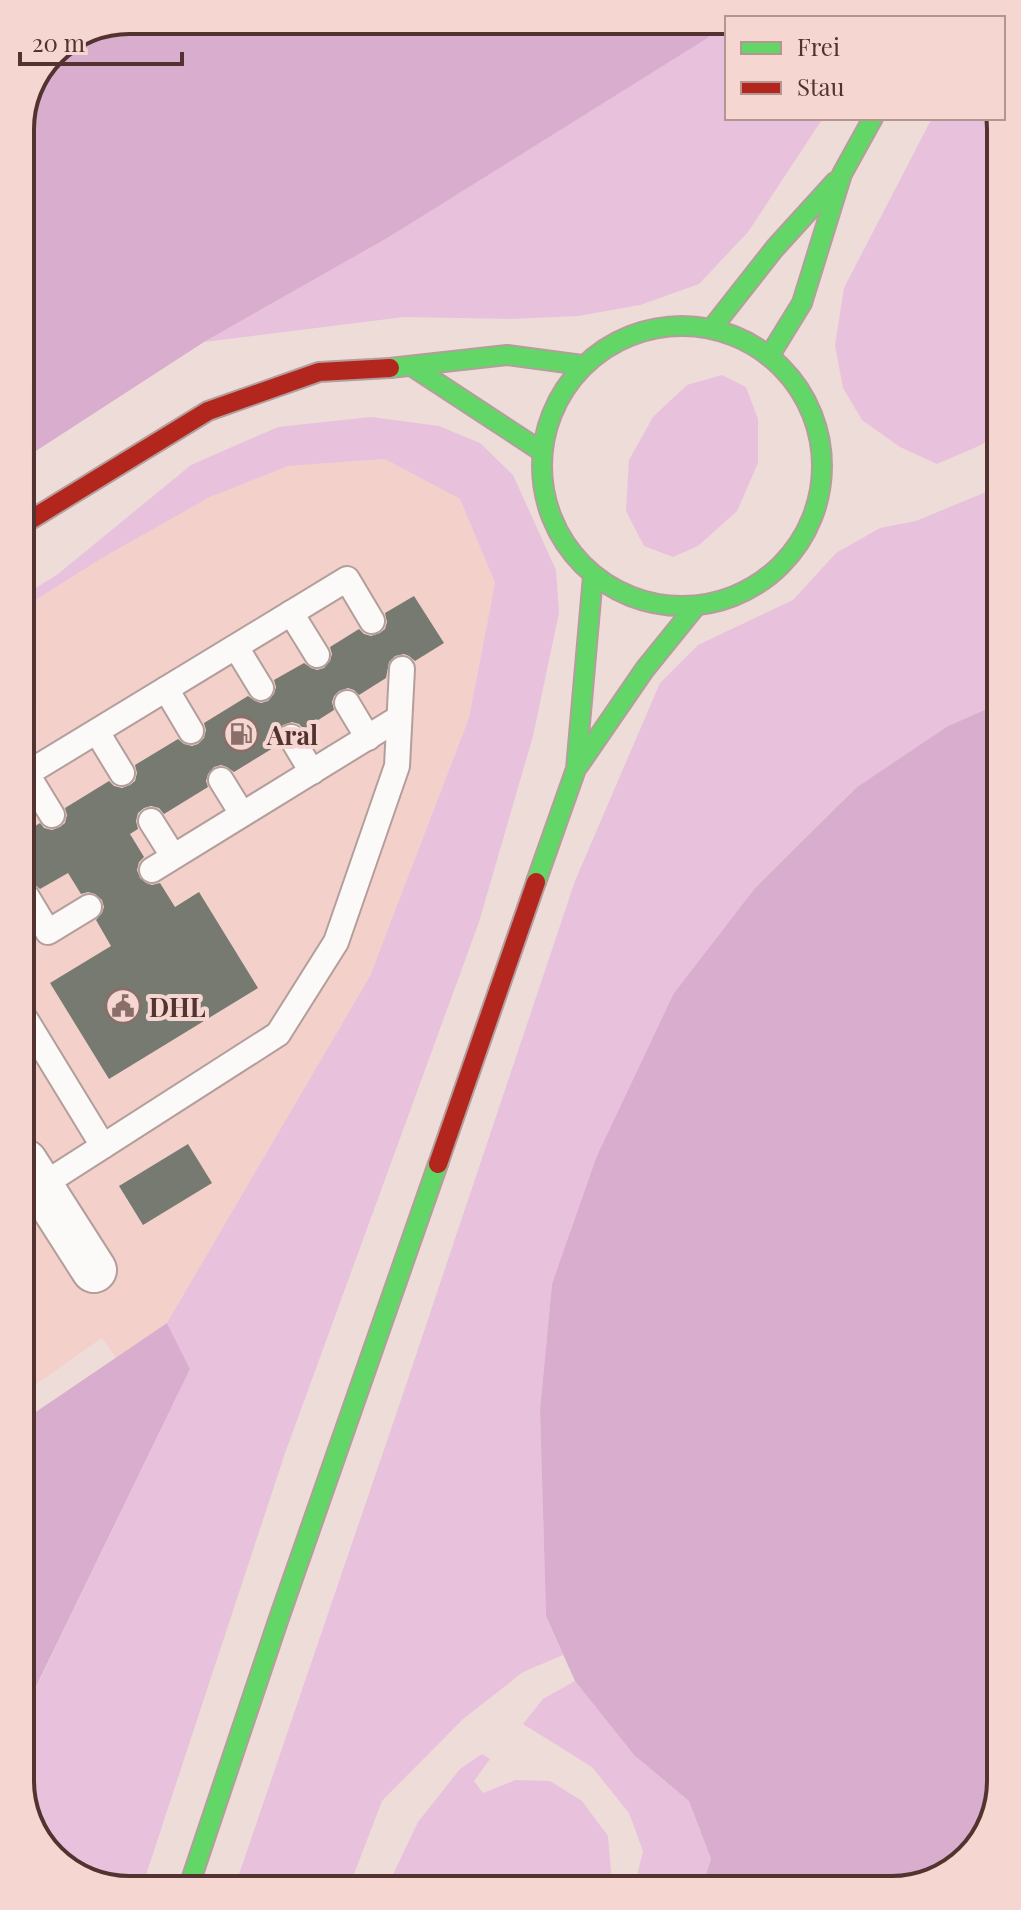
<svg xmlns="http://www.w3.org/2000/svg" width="1021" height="1910" viewBox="0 0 1021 1910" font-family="'Playfair Display',serif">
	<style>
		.built { fill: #f4d0ca }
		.green { fill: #e8c1dd }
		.forest { fill: #d9adcd }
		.building { fill: #767a70 }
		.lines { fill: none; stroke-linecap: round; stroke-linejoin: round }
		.lane-casing { stroke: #b39e9b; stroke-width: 28 }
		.street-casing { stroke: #b39e9b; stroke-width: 48 }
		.fast-casing { stroke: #b39e9b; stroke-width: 22 }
		.jam-casing { stroke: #b39e9b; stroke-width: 22 }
		.lane { stroke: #fcfaf9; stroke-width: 24 }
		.street { stroke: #fcfaf9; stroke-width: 44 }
		.fast { stroke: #63d668; stroke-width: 18 }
		.jam { stroke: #b3261e; stroke-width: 18 }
		.labels { text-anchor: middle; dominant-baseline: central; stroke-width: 8; stroke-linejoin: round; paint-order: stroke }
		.poi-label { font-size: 26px; font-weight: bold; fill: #52332f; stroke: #f6d6d1; text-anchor: start }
		.rim { fill: none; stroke: #52332f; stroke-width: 4 }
	</style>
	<rect width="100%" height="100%" fill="#eedcd9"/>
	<polygon class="built" points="385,459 460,499 495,583 469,718 370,976 167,1323 116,1358 102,1338 26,1391 23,608 102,558 210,497 288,466"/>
	<g class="green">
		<polygon points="727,22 727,118 823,118 748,232 699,284 640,305 578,316 511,319 404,317 204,342 389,237 706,39"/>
		<polygon points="932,118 993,118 993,208 988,216 985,275 993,285 994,436 981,445 937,464 900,447 862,420 843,388 835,345 844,288"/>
		<polygon points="722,375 746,387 758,419 758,463 737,511 698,546 673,557 644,546 626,511 629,460 653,417 687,385"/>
		<polygon points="371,417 439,426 480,443 513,475 556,570 559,613 533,736 479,922 284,1456 141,1890 123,1890 68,1871 29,1823 28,1709 29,1702 190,1369 167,1323 370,976 469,718 495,583 460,499 385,459 288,466 210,497 102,558 23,608 23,596 58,574 191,465 278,427"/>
		<polygon points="994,486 996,705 948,726 857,787 755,888 674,993 552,1284 540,1410 546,1616 563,1655 523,1672 462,1720 382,1801 349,1887 234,1889 403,1394 575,881 660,683 698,645 793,600 836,553 880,528 916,521 986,492"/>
		<polygon points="575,1681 634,1755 689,1801 711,1859 703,1884 635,1885 643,1851 629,1813 592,1767 523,1724 543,1699"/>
		<polygon points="482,1754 490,1759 474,1781 483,1793 516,1780 550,1781 582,1801 608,1836 611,1872 606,1885 387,1887 418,1822 460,1769"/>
	</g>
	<g class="forest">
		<polygon points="129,20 727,20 727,22 706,39 389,237 204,342 22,460 20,123 52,52"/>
		<polygon points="993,208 993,285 985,276 988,216"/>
		<polygon points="996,705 1001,1781 983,1841 934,1881 703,1884 711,1859 689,1801 634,1755 575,1681 546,1616 540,1410 552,1284 597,1156 674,993 755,888 857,787 948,726"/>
		<polygon points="167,1323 190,1369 29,1701 28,1709 27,1418"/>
	</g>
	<g class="building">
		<polygon points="414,596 444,643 415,661 409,656 404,654 395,656 389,662 386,678 359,695 354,690 348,688 339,691 334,696 332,702 334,710 304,729 299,724 292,722 283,725 278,730 276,736 278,745 234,772 227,767 221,765 214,767 208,774 206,781 208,787 164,814 159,808 151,806 144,808 138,813 136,821 138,829 130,834 144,857 139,862 137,870 140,878 146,883 152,885 160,883 175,907 199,892 258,988 109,1079 50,983 111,946 96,920 102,913 104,907 102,900 95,894 88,892 81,894 68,873 40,889 34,884 24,883 24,833 40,823 44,828 52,830 60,827 65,823 67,815 65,808 109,781 114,786 122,788 130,785 135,781 137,773 135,765 178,739 184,744 192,746 198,744 204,738 206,730 204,723 248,696 255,701 261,703 268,701 274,694 276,687 274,680 304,663 311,668 317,670 324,668 330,661 332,654 330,647 359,629 364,634 371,636 380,633 385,629 387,622 385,613"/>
		<polygon points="188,1144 212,1183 143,1225 119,1186"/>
	</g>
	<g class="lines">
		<g class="lane-casing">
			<g id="lane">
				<polyline points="291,613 317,655"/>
				<polyline points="236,647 261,688"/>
				<polyline points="166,689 191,731"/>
				<polyline points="347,703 368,738"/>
				<polyline points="97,732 122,773"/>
				<polyline points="291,737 312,772"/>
				<polyline points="27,774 52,815"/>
				<polyline points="23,776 347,579 372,621"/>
				<polyline points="221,780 242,814"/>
				<polyline points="151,821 173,856"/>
				<polyline points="152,870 399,718"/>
				<polyline points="27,897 48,932 89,907"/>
				<polyline points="26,1020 103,1146"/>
				<polyline points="41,1186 278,1034 336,942 397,766 402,669"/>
			</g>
		</g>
		<g class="street-casing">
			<polyline id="street" points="25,1162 94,1270"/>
		</g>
		<g class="fast-casing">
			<g id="fast">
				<circle cx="682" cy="466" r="140"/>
				<polyline points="712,328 775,248 835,182"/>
				<polyline points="770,355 802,303 842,174 873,118"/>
				<polyline points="413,367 541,451"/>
				<polyline points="390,368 507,355 582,365"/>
				<polyline points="579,765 645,669 696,606"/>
				<polyline points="536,882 576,769 593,576"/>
				<polyline points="188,1889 278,1621 438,1164"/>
			</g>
		</g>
		<g class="jam-casing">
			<g id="jam">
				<polyline points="22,525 208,411 319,372 390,368"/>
				<polyline points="438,1164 536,882"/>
			</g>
		</g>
		<use href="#lane" class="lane"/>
		<use href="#street" class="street"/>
		<use href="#fast" class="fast"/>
		<use href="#jam" class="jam"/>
	</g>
	<defs>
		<g id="fuel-ring" transform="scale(1.8)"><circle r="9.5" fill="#f6d6d1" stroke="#896e6a" stroke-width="1.5"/><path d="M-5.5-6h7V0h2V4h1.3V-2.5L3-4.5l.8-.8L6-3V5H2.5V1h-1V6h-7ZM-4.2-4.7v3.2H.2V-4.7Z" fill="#896e6a"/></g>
		<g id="civic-ring" transform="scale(1.8)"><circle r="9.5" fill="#f6d6d1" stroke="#896e6a" stroke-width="1.5"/><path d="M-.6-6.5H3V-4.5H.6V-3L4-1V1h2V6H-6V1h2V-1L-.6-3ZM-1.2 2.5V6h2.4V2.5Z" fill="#896e6a"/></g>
	</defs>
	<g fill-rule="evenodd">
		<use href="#fuel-ring" x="241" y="734"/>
		<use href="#civic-ring" x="123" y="1006"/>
	</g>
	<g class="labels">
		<g class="poi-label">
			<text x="267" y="734">Aral</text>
			<text x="149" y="1006">DHL</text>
		</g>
	</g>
	<path d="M0 0H1021V1910H0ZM129 34H892A95 95 0 0 1 987 129V1781A95 95 0 0 1 892 1876H129A95 95 0 0 1 34 1781V129A95 95 0 0 1 129 34Z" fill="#f6d6d1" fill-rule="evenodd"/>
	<path class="rim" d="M129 34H892A95 95 0 0 1 987 129V1781A95 95 0 0 1 892 1876H129A95 95 0 0 1 34 1781V129A95 95 0 0 1 129 34Z"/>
	<rect x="725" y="16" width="280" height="104" fill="#f6d6d1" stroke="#b49590" stroke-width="2"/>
	<rect x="741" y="42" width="40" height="12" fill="#63d668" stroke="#b49590" stroke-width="2"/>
	<text x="797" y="56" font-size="24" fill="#52332f">Frei</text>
	<rect x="741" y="82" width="40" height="12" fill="#b3261e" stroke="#b49590" stroke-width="2"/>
	<text x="797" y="96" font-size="24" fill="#52332f">Stau</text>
	<path d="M20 52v12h162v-12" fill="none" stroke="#52332f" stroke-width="4"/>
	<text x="32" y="52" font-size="24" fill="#52332f" stroke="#f6d6d1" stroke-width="6" paint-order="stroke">20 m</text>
</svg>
